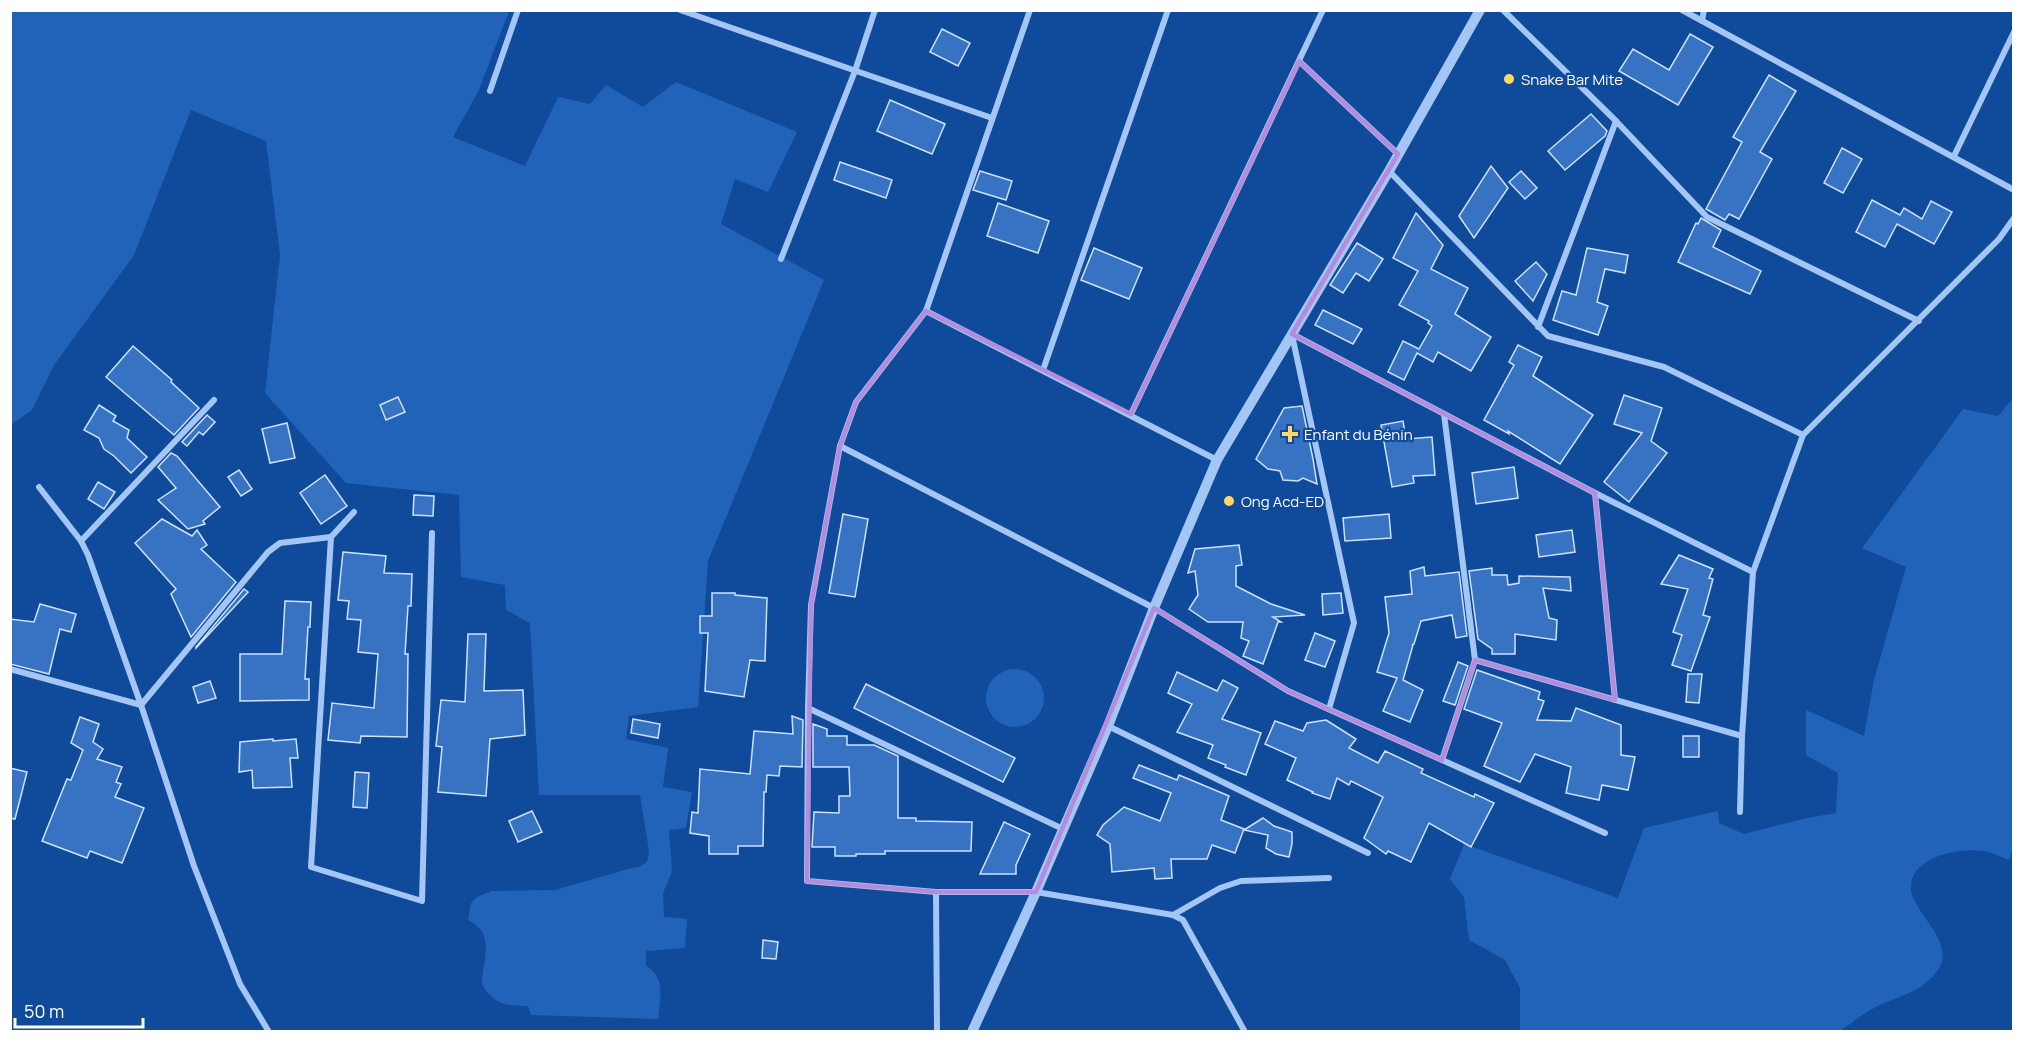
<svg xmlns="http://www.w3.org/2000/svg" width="2024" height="1042" viewBox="0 0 2024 1042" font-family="Manrope,sans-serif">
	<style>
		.green { fill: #2263ba }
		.building { fill: #3873c3; stroke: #cce2fe; stroke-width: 1.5 }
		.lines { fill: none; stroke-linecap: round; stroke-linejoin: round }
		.minor { stroke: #a3c6f5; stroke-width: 6 }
		.tertiary { stroke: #a3c6f5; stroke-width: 10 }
		.marked { fill: none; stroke: #b68bdc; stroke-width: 4.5; stroke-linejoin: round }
		.poi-dot { fill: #ffd667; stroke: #104a9b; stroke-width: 2 }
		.labels { text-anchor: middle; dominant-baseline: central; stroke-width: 4.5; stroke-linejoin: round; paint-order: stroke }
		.poi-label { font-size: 15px; fill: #fff; stroke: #104a9b; text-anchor: start }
	</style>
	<rect width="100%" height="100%" fill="#104a9b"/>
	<g class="green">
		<path d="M11,11H509L479,90L453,137L525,166L558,97L590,104L606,85L643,107L676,82L797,132L768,192L735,179L721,224L824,280L708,561L698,707L629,716L626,739L668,748L663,787L692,792L686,828L669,830L672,872L663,893L664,917L687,919L685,948L646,951V966C666,977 660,999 658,1019L531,1015L528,1006C508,1006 492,1004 482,984C482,960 497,934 468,920L471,903L477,897L492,891L555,890L628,869L639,867L647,862L649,851L640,795H539L530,623L506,610L505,585L461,577L459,495L346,483L265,393L280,255L266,141L191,110L134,255L54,365L32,410L11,425Z"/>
		<path d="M2011,401H2013V848L2009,860C2000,857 1991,852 1983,851C1959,847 1908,857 1911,890C1914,913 1955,942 1939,968C1924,993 1896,996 1874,1008C1862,1014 1851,1024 1840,1031H1520V988L1505,960L1469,940L1464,897L1450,879L1464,844L1618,898L1644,828L1718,811L1719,823L1744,834L1807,818L1836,813L1838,773L1806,755V710L1864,736L1874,680L1906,567L1862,548L1963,409L1998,416Z"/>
		<circle cx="1015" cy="698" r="29"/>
	</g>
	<g class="building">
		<polygon points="942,29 970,43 958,66 930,52"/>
		<polygon points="1690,34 1713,47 1678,105 1619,71 1633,49 1669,70"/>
		<polygon points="1769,75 1796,91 1760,152 1772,159 1739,219 1729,214 1725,220 1706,209 1742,142 1733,137"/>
		<polygon points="890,100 945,124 932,154 877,131"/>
		<polygon points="1591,114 1607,131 1605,136 1565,170 1548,151"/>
		<polygon points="1842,148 1862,159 1843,193 1824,183"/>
		<polygon points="840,162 892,180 886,198 834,180"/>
		<polygon points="1491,166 1508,188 1474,238 1459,216"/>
		<polygon points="980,171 1012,181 1006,200 973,190"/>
		<polygon points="1521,171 1537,188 1525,199 1509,182"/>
		<polygon points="1872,200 1900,215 1904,208 1922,219 1931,201 1952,212 1934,244 1897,224 1885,247 1856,232"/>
		<polygon points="998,203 1049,221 1038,253 987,236"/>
		<polygon points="1416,213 1443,245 1431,269 1468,288 1455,314 1491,337 1471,371 1438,352 1433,362 1417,353 1404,380 1388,372 1403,341 1419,349 1432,326 1428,323 1429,321 1399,305 1418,271 1393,258"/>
		<polygon points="1701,218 1721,230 1713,247 1761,271 1750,294 1678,262 1696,223 1698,224"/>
		<polygon points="1357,243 1383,259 1369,281 1356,273 1343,293 1330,285"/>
		<polygon points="1094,248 1142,268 1129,299 1081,280"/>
		<polygon points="1587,248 1628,255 1625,273 1605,269 1597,302 1608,306 1598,335 1553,320 1562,291 1576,295"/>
		<polygon points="1536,262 1547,274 1533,301 1515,281"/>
		<polygon points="1323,310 1362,329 1353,344 1315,325"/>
		<polygon points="1518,345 1542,357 1533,376 1593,415 1560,464 1508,431 1509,434 1484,420 1514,365 1509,362"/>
		<polygon points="133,346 172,380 171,382 199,408 174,435 106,377"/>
		<polygon points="1624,395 1662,408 1651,441 1667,453 1629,502 1604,482 1642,433 1614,424"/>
		<polygon points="398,397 405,412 386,420 380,405"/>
		<polygon points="99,405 116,416 113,421 129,430 127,438 147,457 131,473 114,456 104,449 99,438 84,430"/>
		<polygon points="1302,406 1313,459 1317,484 1303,478 1298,481 1283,480 1280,471 1268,469 1256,459 1284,408"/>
		<polygon points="207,415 215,422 203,435 199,432 187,446 182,442"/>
		<polygon points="1403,421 1406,439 1432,437 1435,475 1413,476 1414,483 1392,487 1381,425"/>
		<polygon points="287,423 295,458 270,463 262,429"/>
		<polygon points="171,453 177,456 220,507 203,521 205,524 188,529 158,500 176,488 158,467"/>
		<polygon points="1514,467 1518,498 1476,504 1472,473"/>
		<polygon points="239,470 252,489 241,496 228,477"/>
		<polygon points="325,475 347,506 321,524 300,493"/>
		<polygon points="98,482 115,492 104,509 88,499"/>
		<polygon points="414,495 434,496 433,516 413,515"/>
		<polygon points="843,514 868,519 855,597 829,593"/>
		<polygon points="1389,514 1391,538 1345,541 1343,518"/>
		<polygon points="162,519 192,536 197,530 207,545 201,549 236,582 191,637 171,594 176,589 135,543"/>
		<polygon points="1572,530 1575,552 1539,557 1536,535"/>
		<polygon points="1239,545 1242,565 1236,566 1236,586 1271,604 1305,615 1273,617 1281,622 1278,622 1263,664 1243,656 1249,641 1241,638 1243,622 1208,622 1189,609 1198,595 1195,571 1188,573 1195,549"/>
		<polygon points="343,552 386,556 384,573 412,574 411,606 408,606 405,654 408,654 407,737 361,736 360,743 328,740 332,703 374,708 378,654 358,652 361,620 347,619 349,601 338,600"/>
		<polygon points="1679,555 1713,569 1709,578 1713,579 1703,615 1710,617 1691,671 1672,665 1682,635 1673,632 1688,589 1661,584"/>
		<polygon points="1424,567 1425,576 1459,572 1467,636 1456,638 1452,615 1421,621 1414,644 1412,645 1413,645 1403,680 1423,690 1410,722 1383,711 1397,678 1377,672 1389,633 1385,597 1412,594 1410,571"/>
		<polygon points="1492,568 1492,575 1507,575 1508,585 1519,583 1519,576 1570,577 1571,591 1543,588 1549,618 1557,620 1556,640 1515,634 1515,654 1492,654 1492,649 1478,639 1469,571"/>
		<polygon points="244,589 248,592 196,648 196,647"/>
		<polygon points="712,593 735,593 735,595 767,598 765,661 750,660 744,697 705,691 708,633 700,633 700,616 712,616"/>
		<polygon points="1341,593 1343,613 1323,615 1322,594"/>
		<polygon points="285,601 311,602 310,627 308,627 305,679 309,679 309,700 240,701 240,654 282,654"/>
		<polygon points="40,604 76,614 71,632 60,629 49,674 10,664 10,619 34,622"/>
		<polygon points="1315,633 1335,641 1325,667 1305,660"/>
		<polygon points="468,634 486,634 484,691 523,690 525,735 490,739 486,796 438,792 442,747 436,746 441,700 465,702"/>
		<polygon points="1458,662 1468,666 1455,705 1443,701"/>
		<polygon points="1477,670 1540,692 1538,699 1544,701 1537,720 1571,721 1576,708 1621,725 1621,755 1635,757 1628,790 1602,785 1599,800 1566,793 1571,767 1535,754 1520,782 1484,766 1502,723 1464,709"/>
		<polygon points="1177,672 1217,691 1223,680 1238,688 1222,719 1261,733 1246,775 1225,767 1226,765 1208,758 1213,745 1177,732 1192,704 1168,693"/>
		<polygon points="1688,674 1702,674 1699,703 1686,702"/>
		<polygon points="210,681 216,698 198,703 193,687"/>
		<polygon points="866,684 1015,758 1003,782 854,708"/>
		<polygon points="792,716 803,720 802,767 780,766 779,776 767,775 766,792 764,792 763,846 738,846 738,854 709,854 709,836 690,833 692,812 698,813 700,769 750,774 754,731 793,734"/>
		<polygon points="80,717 99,724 93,742 103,749 97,759 122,767 116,782 121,784 115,797 144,808 122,863 90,851 87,858 42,841 67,779 71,780 83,750 71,743"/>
		<polygon points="633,719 660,724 658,738 631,733"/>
		<polygon points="1326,720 1356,739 1349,748 1378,763 1385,751 1423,769 1421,773 1474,797 1475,794 1494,803 1471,847 1429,823 1411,862 1388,851 1386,854 1364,838 1383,797 1351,781 1349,785 1337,778 1330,799 1312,793 1313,792 1287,780 1296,758 1265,744 1275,721 1303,731 1307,723"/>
		<polygon points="813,724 827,729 827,736 847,736 847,745 874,745 898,756 898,818 916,818 916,821 972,822 971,851 885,851 885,854 856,854 856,856 835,856 835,847 812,847 814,812 839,813 839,796 850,796 849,767 813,767"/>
		<rect x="1683" y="736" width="16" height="21"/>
		<polygon points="273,739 273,741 296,739 298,758 290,758 292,787 253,788 252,770 239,772 240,742"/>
		<polygon points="1139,765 1177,780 1179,775 1229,796 1221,820 1244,829 1235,853 1212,845 1207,859 1171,859 1172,878 1155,879 1154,868 1112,872 1110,844 1097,835 1103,825 1124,807 1160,821 1171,793 1133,778"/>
		<polygon points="10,768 27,772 15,819 10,818"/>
		<polygon points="355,772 369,773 367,808 353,807"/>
		<polygon points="532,811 542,832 518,842 509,821"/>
		<polygon points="1263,818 1274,826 1292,832 1292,844 1289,857 1276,854 1266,848 1268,835 1244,830"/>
		<polygon points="1004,822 1030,834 1016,865 1016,874 980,874"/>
		<polygon points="763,940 778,942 776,959 762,958"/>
	</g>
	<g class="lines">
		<g class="minor">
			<polyline points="680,10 992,118"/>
			<polyline points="1030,10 926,311 856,402 840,446 811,605 808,708 807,881 936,892 1036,892 1173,915 1183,920 1245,1032"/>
			<polyline points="1503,10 1616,121 1707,217 1919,321"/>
			<polyline points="1682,10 2014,190"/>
			<polyline points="1702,21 1704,10"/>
			<polyline points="1299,61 1398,154"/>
			<polyline points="490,91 518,10"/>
			<polyline points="1954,156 2014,32"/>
			<polyline points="1389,171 1548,336 1664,367 1803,435"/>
			<polyline points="781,259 855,71 875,10"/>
			<polyline points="926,311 1217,460"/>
			<polyline points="1538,327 1616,121"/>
			<polyline points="1292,334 1595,493 1753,572"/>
			<polyline points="1292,335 1354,623 1329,709"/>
			<polyline points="1043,370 1168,10"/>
			<polyline points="1131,414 1323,10"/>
			<polyline points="840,446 1154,608 1288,691 1605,833"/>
			<polyline points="39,487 81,541 88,555 141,705 194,866 240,984 269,1032"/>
			<polyline points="1595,493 1615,700"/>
			<polyline points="331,537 311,867 422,901 432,533"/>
			<polyline points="81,541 214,400"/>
			<polyline points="1475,660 1742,736"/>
			<polyline points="10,669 141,705 268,552 280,543 331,537 354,512"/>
			<polyline points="808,708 1063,829"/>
			<polyline points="1108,726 1368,853"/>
			<polyline points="1442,760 1475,660 1444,414"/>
			<polyline points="1740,812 1742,736 1753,572 1803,435 1999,239 2014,218"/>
			<polyline points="936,892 937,1032"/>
			<polyline points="1173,915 1220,888 1241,881 1329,878"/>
		</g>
		<polyline class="tertiary" points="972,1032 1036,892 1108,726 1154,608 1217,460 1389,171 1480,10"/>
	</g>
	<path class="marked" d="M1299,61L1398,154L1292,334L1595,493L1615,700L1475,660L1442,760L1288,691L1154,608L1036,892H936L807,881L811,605L840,446L856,402L926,311L1131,414Z"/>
	<g class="poi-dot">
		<circle cx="1509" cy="79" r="6"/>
		<path d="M1287 425h6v6h6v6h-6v6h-6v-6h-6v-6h6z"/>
		<circle cx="1229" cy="501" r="6"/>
	</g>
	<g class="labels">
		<g class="poi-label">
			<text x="1521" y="79">Snake Bar Mite</text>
			<text x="1304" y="434">Enfant du Bénin</text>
			<text x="1241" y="501">Ong Acd-ED</text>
		</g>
	</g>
	<rect width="2024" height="1042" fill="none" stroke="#ffffff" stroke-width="24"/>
	<path d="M15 1018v9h128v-9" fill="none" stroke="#ffffff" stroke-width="3"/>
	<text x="24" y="1018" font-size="18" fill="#ffffff" stroke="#104a9b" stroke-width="4.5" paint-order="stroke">50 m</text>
</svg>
